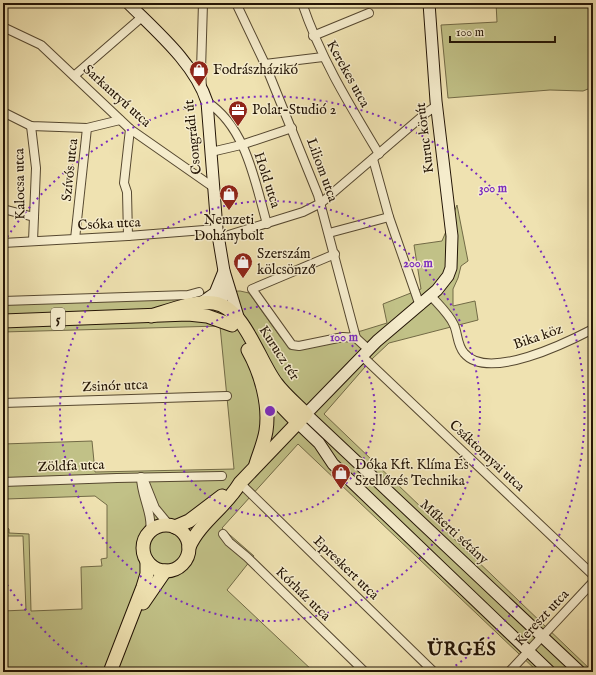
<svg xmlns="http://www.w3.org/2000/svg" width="596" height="675" viewBox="0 0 596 675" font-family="'IM FELL English',serif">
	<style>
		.green { fill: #c1c187; stroke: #726a46 }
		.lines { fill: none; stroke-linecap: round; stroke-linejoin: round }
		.street-casing { stroke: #564830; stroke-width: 10 }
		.secondary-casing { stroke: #231405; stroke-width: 13 }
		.primary-casing { stroke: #231405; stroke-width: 15 }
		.street { stroke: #f5eccc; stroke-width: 8 }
		.secondary { stroke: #f5eccc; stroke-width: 11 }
		.primary { stroke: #efe2b1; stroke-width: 13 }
		.ring { fill: none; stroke: #7b2cbf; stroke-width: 2; stroke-dasharray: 2 4 }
		.labels { text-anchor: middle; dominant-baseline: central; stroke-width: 3; stroke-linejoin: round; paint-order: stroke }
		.shield { fill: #f5eccc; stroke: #625541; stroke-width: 1 }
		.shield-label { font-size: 13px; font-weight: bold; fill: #231405 }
		.poi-label { font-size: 14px; fill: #231405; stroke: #f5eccc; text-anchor: start }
		.street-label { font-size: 14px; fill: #231405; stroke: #f5eccc }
		.district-label { font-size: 18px; font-weight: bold; letter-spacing: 1px; fill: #231405; stroke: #f5eccc }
		.centre { fill: #7b2cbf; stroke: #f5eccc; stroke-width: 2 }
		.ring-label { font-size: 12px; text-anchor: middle; font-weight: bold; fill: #7b2cbf; stroke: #f5eccc; stroke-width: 3; stroke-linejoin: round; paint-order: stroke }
	</style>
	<rect width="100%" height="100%" fill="#efe2b1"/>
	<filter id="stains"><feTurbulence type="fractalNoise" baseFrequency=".005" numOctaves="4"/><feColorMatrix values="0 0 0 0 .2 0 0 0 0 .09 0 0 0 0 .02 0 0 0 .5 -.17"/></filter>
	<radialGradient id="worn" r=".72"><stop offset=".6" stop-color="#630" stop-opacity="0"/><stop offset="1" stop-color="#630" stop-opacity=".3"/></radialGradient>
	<g class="green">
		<polygon points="496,3 593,3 593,87 583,91 550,90 448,98 441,25 497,22"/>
		<polygon points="457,205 468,261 461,266 458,278 453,289 453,306 475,301 478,320 389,343 372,359 324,414 593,672 538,672 298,444 222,528 254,556 227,590 314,672 3,672 3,611 26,610 23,536 3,536 3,525 9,529 9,533 29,534 31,611 82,609 81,567 102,566 101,559 107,558 107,505 95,496 6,499 6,504 3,508 3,444 92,441 95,472 234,469 220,326 3,332 3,299 240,291 249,293 281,338 293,345 361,331 387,323 383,304 421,289 414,245 442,241"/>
	</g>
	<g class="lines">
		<g class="street-casing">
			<g id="street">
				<polyline points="236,3 265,64 318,195 356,338 369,350"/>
				<path d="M302,3C321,59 349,104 379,154"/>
				<polyline points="3,27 41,45 130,129 213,187"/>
				<polyline points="313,36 369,13"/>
				<polyline points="265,64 323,57"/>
				<polyline points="74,76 142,17"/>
				<polyline points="202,88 201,70 203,3"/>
				<path d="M207,102C246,127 255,182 267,224"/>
				<polyline points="3,112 31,126 87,128 120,120"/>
				<polyline points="31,126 36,168 33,241"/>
				<polyline points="211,152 241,145 292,128"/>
				<polyline points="373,159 389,217 420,306"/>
				<polyline points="3,209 34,217"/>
				<polyline points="329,233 389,217"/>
				<polyline points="128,236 127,192 124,183 130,129"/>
				<polyline points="219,238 303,212 321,203 426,113 436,106"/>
				<polyline points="75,239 87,128"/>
				<polyline points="3,243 128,236 217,229"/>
				<polyline points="335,254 252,289 292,345 299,346 343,337 356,338"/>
				<path d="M431,296C439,305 449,314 454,325C458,334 457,345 464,353C488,382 568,342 593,329"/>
				<polyline points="3,301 188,295 199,292"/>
				<polyline points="363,357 593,575"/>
				<polyline points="3,403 227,396"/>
				<path d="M141,477C141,496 153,513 150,532"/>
				<polyline points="3,482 117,478 222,476"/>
				<polyline points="145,483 155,508 169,525"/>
				<polyline points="240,483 434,672"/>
				<polyline points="223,534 229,542 247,557 365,672"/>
				<polyline points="509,672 593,582"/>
			</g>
		</g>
		<g class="secondary-casing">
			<g id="secondary">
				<path d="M128,3C156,31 195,64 207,102L217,229L224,271L239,320"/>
				<polyline points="429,3 436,101 452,236 451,268 448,276 437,290 377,341 306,414 580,672"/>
				<polyline points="201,303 215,293 224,271"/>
				<polyline points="221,305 224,279"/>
				<polyline points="298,423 319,443 333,464 550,672"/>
			</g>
		</g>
		<g class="primary-casing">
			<g id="primary">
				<path d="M151,316C168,311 196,300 214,303C244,307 259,361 276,383C284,394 296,404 306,414L240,483C226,507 200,522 189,547"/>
				<polyline points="3,321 188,314 207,316 232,325"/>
				<path d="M248,350C261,373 270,405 266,431C264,443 259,454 256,464"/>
				<polyline points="265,385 269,393 298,423"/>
				<circle cx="166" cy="548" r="23"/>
				<polyline points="175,527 189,521 222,496"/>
				<polyline points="143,603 165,571"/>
				<polyline points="110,672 143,587 147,574 147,561"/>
			</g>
		</g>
		<use href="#street" class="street"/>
		<use href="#secondary" class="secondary"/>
		<use href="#primary" class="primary"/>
	</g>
	<g class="ring">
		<circle cx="270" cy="411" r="105"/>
		<circle cx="270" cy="411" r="210"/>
		<path d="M92 671A315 315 0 0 1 4 580M4 242A315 315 0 1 1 448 671"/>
	</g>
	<defs>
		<g id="shop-pin" transform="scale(1)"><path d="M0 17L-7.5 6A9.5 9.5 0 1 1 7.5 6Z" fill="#8f2418" stroke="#f5eccc"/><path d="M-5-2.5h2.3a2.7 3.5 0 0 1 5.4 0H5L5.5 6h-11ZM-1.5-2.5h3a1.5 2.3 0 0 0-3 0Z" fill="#fff"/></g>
		<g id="office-pin" transform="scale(1)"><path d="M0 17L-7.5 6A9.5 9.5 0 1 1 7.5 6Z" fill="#8f2418" stroke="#f5eccc"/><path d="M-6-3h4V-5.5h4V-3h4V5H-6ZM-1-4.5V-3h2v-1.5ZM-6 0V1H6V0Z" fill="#fff"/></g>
	</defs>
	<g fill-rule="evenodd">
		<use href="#shop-pin" x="199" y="70"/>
		<use href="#office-pin" x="238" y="110"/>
		<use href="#shop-pin" x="229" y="194"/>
		<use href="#shop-pin" x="243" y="262"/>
		<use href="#shop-pin" x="341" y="473"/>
	</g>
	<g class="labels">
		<rect class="shield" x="51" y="308" width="14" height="22" rx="3"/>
		<g class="shield-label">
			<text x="58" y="319">5</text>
		</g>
		<g class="poi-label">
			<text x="213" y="70">Fodrászházikó</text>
			<text x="252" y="110">Polar-Studió 2</text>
			<text x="229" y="220" text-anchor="middle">Nemzeti<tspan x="229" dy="16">Dohánybolt</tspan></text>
			<text x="257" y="254">Szerszám<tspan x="257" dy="16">kölcsönző</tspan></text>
			<text x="355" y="465">Dóka Kft. Klíma És<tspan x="355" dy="16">Szellőzés Technika</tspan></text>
		</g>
		<g class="street-label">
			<text transform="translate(348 74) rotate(61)">Kerekes utca</text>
			<text transform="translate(117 96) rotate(42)">Sarkantyú utca</text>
			<text transform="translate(193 137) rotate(-96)">Csongrádi út</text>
			<text transform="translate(425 138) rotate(-97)">Kuruc körút</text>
			<text transform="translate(70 170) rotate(-84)">Szívós utca</text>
			<text transform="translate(322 170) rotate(70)">Liliom utca</text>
			<text transform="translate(267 180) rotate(72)">Hold utca</text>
			<text transform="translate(20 184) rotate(-91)">Kalocsa utca</text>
			<text transform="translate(109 224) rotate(-3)">Csóka utca</text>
			<text transform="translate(538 337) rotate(-19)">Bika köz</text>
			<text transform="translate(279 353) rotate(57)">Kurucz tér</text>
			<text transform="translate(115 386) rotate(-2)">Zsinór utca</text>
			<text transform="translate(487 456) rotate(43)">Csáktornyai utca</text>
			<text transform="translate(71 466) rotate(-2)">Zöldfa utca</text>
			<text transform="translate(454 532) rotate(43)">Műkerti sétány</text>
			<text transform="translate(346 568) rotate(44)">Epreskert utca</text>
			<text transform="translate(303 594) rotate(44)">Kórház utca</text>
			<text transform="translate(542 618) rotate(-47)">Kereszt utca</text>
		</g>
		<g class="district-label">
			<text x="462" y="650">ÜRGÉS</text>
		</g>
	</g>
	<circle cx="270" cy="411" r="6" class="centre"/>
	<g class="ring-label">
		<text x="493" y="192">300 m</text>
		<text x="418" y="267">200 m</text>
		<text x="344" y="341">100 m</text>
	</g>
	<rect width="596" height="675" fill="none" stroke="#efe2b1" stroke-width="16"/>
	<rect x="4" y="4" width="588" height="667" fill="none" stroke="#231405" stroke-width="2"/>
	<rect x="8" y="8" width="580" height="659" fill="none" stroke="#231405"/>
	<path d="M450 36v6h105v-6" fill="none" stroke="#231405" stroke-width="2"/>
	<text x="456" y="36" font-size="12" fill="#231405" stroke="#f5eccc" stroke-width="3" paint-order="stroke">100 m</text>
	<rect width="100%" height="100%" filter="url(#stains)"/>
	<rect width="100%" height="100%" fill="url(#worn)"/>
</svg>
